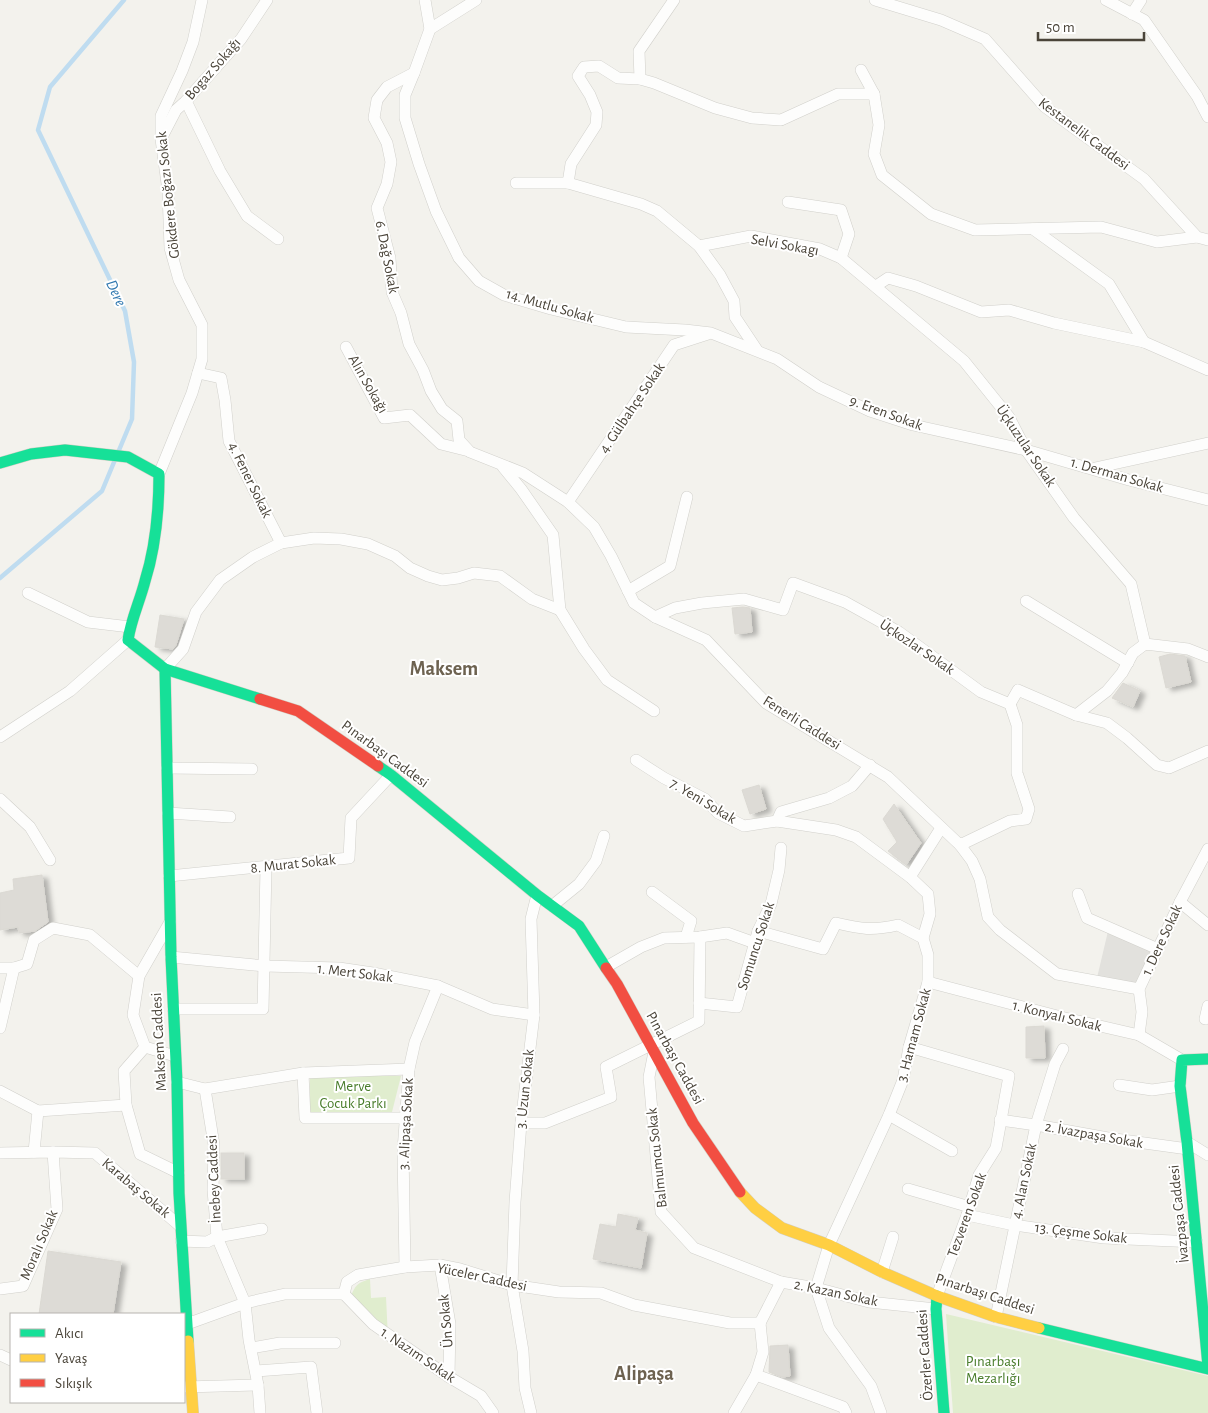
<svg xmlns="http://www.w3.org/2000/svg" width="1208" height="1413" viewBox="0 0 1208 1413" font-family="'Alegreya Sans',sans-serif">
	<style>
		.green { fill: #e0edce }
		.parking { fill: #e2e1dd }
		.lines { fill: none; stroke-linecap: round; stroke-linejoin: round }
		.stream { stroke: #bfdcf0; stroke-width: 4.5 }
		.building { fill: #dddbd6; stroke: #dbd9d3; filter: url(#shadow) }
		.street-casing { stroke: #d1d0cb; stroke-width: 12 }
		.fast-casing { stroke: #d2cfc4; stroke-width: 12 }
		.slow-casing { stroke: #d2cfc4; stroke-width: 12 }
		.jam-casing { stroke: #d2cfc4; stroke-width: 12 }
		.street { stroke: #fdfdfc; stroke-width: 11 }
		.fast { stroke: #16e098; stroke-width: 11 }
		.slow { stroke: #ffcf43; stroke-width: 11 }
		.jam { stroke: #f24e42; stroke-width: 11 }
		.labels { text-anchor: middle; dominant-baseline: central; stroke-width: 4; stroke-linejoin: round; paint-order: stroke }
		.street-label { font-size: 15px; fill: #4a4439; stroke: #fff }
		.park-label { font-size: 15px; fill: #497d2b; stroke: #fff }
		.water-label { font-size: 16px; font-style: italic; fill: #2f77af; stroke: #fff }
		.district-label { font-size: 20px; font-weight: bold; fill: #6d6250; stroke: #fff }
	</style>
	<defs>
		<filter id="shadow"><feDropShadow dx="5.5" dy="3" stdDeviation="2.5" flood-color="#0004"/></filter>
	</defs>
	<rect width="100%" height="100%" fill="#f3f2ed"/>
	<g class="green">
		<polygon points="310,1076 401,1076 392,1112 309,1113"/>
		<path d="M370,1279L371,1298L386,1297L388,1338L351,1296C355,1285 359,1282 370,1279Z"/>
		<polygon points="946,1314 1208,1376 1208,1413 953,1413"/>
	</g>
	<polygon class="parking" points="1109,927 1158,949 1139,989 1096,982"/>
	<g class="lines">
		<polyline class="stream" points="0,578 102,491 132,419 134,362 125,311 38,130 50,87 124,0"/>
	</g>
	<g class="building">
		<polygon points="743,607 750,608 752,632 735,634 732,608"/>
		<polygon points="160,615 184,619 176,645 173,649 155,647"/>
		<polygon points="1170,654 1185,656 1191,682 1166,688 1159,657"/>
		<polygon points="1123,683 1140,691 1133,707 1112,698"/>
		<polygon points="759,785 766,809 750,814 742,790"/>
		<polygon points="894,804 921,843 906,865 888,851 897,842 883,819"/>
		<polygon points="42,875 48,922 35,931 19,933 18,927 0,930 0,893 14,890 13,879"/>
		<polygon points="1044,1026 1045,1058 1026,1058 1026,1027"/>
		<rect x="221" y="1153" width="23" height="26"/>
		<polygon points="618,1214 638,1218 635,1230 647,1233 641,1268 593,1259 600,1224 616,1227"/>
		<polygon points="48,1251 121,1262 113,1314 39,1314"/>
		<polygon points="788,1345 790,1376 782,1377 769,1372 770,1346"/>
	</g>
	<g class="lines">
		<g class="street-casing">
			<g id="street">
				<polyline points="425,0 430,29"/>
				<polyline points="476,0 430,29 414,73 405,95 405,118 419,164 436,211 459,258 479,281 504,295 551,309 626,327 685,330 711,333 777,359 819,387 870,411 913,425 1026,450 1129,480 1208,500"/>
				<polyline points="875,0 941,20 985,39 1045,107 1144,179 1197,237 1208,240"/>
				<polyline points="1106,0 1144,20 1197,96 1208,117"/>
				<polyline points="1132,14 1141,0"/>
				<polyline points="861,70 874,94"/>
				<polyline points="414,73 387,87 377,100 374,118 387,143 391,162 387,184 377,208 390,258 392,292 401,313 409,344 423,370 431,391 442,409 457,421 459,440 470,452 523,473 568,502 594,527 611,556 634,603 655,617 706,640 766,703 888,777 960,845 1010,821 1026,819 1029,809 1017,773 1017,725 1010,704"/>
				<polyline points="640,79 639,51 674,0"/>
				<polyline points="186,101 220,171 247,216 278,239"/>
				<polyline points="162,137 176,110 186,101 241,39 267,0"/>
				<polyline points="516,183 568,183 641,204 657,211 699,246 720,275 734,301 735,317 757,350"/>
				<polyline points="568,183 571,164 596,125 597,112 590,95 578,76 584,67 599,66 618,78 640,79 654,83 715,108 752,118 781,120 838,94 874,94 879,125 874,154 882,175 931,214 975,230 1101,227 1157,242 1197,237"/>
				<polyline points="788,202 841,210 849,234 841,258"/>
				<polyline points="1033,229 1109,284 1144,342 1208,370"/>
				<polyline points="699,246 751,236 820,249 841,258 964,361 1009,417 1026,450 1074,518 1131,584 1145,644"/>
				<polyline points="876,286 888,278 916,286 981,312 1009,310 1054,323 1144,342"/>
				<polyline points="346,347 384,418 410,415 441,444 469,451"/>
				<polyline points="198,373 221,378 225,400 229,441 281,543"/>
				<polyline points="503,467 521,489 553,535 560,610 584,649 607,680 654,711"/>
				<polyline points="1095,468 1208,443"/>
				<polyline points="159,474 192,393 202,359 202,325 179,280 170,248 168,191 161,139 161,116 182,71 193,42 202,0"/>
				<polyline points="568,502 674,345 708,334"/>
				<polyline points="628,591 670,566 687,497"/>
				<polyline points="28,593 88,622 130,627"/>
				<polyline points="1026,601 1128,663"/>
				<polyline points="655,617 675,608 702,603 744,599 783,610 793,583 845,602 899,632 981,692 1010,704"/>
				<polyline points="165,669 183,649 196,612 220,580 253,557 281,543 314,538 341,539 368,544 395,556 410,568 428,576 442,580 458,578 474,573 500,576 532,599 560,610"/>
				<polyline points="1010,704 1018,690 1076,715 1107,691 1122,673 1133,653 1145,644 1188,649 1208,657"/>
				<polyline points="1076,715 1107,723 1127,738 1157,765 1169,768 1208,751"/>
				<polyline points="0,737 70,691 128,640"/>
				<polyline points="636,760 664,778 705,799 718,813 744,826 777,821 836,830 856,837 910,877"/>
				<polyline points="167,768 252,769"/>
				<polyline points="0,799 30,827 50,860"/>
				<polyline points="168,813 230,817"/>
				<polyline points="777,821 781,812 829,798 852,786 870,765"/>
				<polyline points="960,845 972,861 980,879 988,917 1000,930 1057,974 1139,989"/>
				<polyline points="169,876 349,858 351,818 391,775"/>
				<polyline points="652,892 691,921 686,937"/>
				<polyline points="1078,894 1087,918 1158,949"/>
				<polyline points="1180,902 1208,925"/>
				<polyline points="552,906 579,884 596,861 604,836"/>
				<polyline points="170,922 139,976 133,1015 145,1047 175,1056"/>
				<path d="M758,931L823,949L836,923C862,929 871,931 898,925L923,938"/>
				<polyline points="171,957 265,966 339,968 373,973 438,986 492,1009 534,1015"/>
				<polyline points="606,967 641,947 664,938 700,937 727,933 755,943"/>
				<polyline points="0,968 14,968 27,964 34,940 53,928 90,935 139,976"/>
				<polyline points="928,982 1065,1018 1139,1035 1182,1060"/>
				<polyline points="699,1003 737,1007 758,931 771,904 779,870 781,848"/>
				<polyline points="173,1009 263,1009 266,867"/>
				<polyline points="1205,1019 1208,1006"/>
				<polyline points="0,1028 14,968"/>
				<polyline points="1139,1035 1142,1012 1139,989 1180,902 1208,849"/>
				<polyline points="145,1047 124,1071 126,1105 140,1154 179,1173"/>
				<polyline points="909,1047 1009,1076 996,1148 979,1175 967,1215 937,1296"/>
				<polyline points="654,1052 649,1077 661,1212 694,1248 781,1282 816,1288 869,1302 936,1309"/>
				<polyline points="303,1073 305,1118 405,1118"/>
				<polyline points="177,1082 205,1089 303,1073 409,1069"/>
				<polyline points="1119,1085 1152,1090 1180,1086"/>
				<polyline points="205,1089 214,1145 213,1190 217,1237 245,1303 249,1340 258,1385 260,1413"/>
				<polyline points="0,1091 38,1111 126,1105"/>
				<polyline points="889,1115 952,1151"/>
				<polyline points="1000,1120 1036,1125 1108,1138 1188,1149"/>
				<polyline points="521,1123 545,1123 611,1097 606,1067 699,1021 700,937"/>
				<polyline points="1187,1142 1208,1155"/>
				<polyline points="34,1152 38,1111"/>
				<polyline points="0,1153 53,1152 95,1153 180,1226"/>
				<polyline points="908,1189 970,1207"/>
				<polyline points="967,1215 1014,1225 1104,1238 1197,1242"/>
				<polyline points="181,1241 207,1242 217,1237 262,1229"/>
				<polyline points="440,1265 450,1324 449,1377"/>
				<polyline points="405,1267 403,1151 409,1069 415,1042 438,986"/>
				<polyline points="882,1272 893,1237"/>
				<polyline points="0,1289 23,1286 57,1209 53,1152"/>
				<polyline points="344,1294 373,1324 449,1377 481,1396 493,1413"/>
				<polyline points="996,1317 1036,1125 1055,1064 1063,1049"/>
				<polyline points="760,1323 781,1282"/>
				<polyline points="187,1324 245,1303 285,1294 344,1294 347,1282 358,1275 405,1267 440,1265 460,1269 512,1285 559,1292 601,1293 634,1305 730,1323 760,1323"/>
				<polyline points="251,1348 280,1343 335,1343"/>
				<polyline points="0,1355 11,1360"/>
				<polyline points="256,1371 311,1367 317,1413"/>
				<polyline points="756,1375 843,1407 846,1413"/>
				<polyline points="185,1387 258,1385"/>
				<polyline points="531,1413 525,1388 523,1351 512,1285 515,1202 521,1123 534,1015 531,919 537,895"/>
				<polyline points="734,1413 756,1375 763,1352 760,1323"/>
				<polyline points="881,1413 871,1386 829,1328 816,1288 829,1245 889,1115 903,1080 909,1047 928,982 928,955 923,938 930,914 928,894 910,877 941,828"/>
			</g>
		</g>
		<g class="fast-casing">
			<g id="fast">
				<path d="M0,463L31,454L65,450L128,457L159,474C159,510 156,546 145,581C140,601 131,619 128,640L165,669L260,699"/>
				<polyline points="165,669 171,957 177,1082 179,1193 188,1341"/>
				<polyline points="378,766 391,775 537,895 579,926 606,968"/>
				<polyline points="1208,1059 1182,1060 1180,1086 1187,1142 1208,1366"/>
				<polyline points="937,1296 936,1309 944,1413"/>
				<polyline points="1039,1328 1208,1369"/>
			</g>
		</g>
		<g class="slow-casing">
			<g id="slow">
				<polyline points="740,1192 755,1208 782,1228 829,1245 882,1272 937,1296 996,1317 1039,1328"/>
				<polyline points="188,1341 193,1413"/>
			</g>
		</g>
		<g class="jam-casing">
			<g id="jam">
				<polyline points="260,699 298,711 378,766"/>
				<polyline points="606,968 617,984 693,1123 740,1192"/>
			</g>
		</g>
		<use href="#street" class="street"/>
		<use href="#fast" class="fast"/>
		<use href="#slow" class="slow"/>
		<use href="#jam" class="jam"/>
	</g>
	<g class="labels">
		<g class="street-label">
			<text transform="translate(213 69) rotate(-49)">Bogaz Sokağı</text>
			<text transform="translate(1084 134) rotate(37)">Kestanelik Caddesi</text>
			<text transform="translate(168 195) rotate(-96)">Gökdere Boğazı Sokak</text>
			<text transform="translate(785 245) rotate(10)">Selvi Sokagı</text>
			<text transform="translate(387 257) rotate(79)">6. Dağ Sokak</text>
			<text transform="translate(550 306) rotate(16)">14. Mutlu Sokak</text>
			<text transform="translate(368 384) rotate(60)">Alın Sokağı</text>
			<text transform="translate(632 408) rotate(-56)">4. Gülbahçe Sokak</text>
			<text transform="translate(886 413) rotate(20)">9. Eren Sokak</text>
			<text transform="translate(1026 446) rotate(56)">Üçkuzular Sokak</text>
			<text transform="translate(1117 475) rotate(16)">1. Derman Sokak</text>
			<text transform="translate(250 480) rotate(64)">4. Fener Sokak</text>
			<text transform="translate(917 647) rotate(34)">Üçkozlar Sokak</text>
			<text transform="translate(802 723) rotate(32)">Fenerli Caddesi</text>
			<text transform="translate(385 754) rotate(36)">Pınarbaşı Caddesi</text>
			<text transform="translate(703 801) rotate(31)">7. Yeni Sokak</text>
			<text transform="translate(293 864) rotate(-6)">8. Murat Sokak</text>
			<text transform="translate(1162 940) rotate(-65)">1. Dere Sokak</text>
			<text transform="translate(756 946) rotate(-72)">Somuncu Sokak</text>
			<text transform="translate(355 973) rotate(7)">1. Mert Sokak</text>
			<text transform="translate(1057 1016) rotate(14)">1. Konyalı Sokak</text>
			<text transform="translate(914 1035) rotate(-75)">3. Hamam Sokak</text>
			<text transform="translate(159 1042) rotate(-93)">Maksem Caddesi</text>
			<text transform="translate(675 1058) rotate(61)">Pınarbaşı Caddesi</text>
			<text transform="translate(525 1089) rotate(-84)">3. Uzun Sokak</text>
			<text transform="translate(406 1124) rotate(-87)">3. Alipaşa Sokak</text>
			<text transform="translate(1094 1135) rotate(10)">2. İvazpaşa Sokak</text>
			<text transform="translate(657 1158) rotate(-96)">Balmumcu Sokak</text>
			<text transform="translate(214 1179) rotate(-93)">İnebey Caddesi</text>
			<text transform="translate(1024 1181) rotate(-78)">4. Alan Sokak</text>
			<text transform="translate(136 1188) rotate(40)">Karabaş Sokak</text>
			<text transform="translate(1179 1214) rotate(-96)">İvazpaşa Caddesi</text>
			<text transform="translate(967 1215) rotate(-70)">Tezveren Sokak</text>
			<text transform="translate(1081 1233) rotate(7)">13. Çeşme Sokak</text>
			<text transform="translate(39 1245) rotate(-67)">Moralı Sokak</text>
			<text transform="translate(482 1277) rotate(12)">Yüceler Caddesi</text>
			<text transform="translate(836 1293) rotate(12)">2. Kazan Sokak</text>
			<text transform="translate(985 1294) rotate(18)">Pınarbaşı Caddesi</text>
			<text transform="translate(446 1321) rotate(-95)">Ün Sokak</text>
			<text transform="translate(418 1355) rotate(34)">1. Nazım Sokak</text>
			<text transform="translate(925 1355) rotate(-94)">Özerler Caddesi</text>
		</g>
		<g class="park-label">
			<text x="353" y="1086">Merve<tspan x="353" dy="17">Çocuk Parkı</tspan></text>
			<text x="993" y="1361">Pınarbaşı<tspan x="993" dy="17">Mezarlığı</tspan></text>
		</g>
		<g class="water-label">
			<text transform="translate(116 293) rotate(65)">Dere</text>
		</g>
		<g class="district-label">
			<text x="444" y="669">Maksem</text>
			<text x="644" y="1374">Alipaşa</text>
		</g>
	</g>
	<rect x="10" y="1313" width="175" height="90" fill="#ffffff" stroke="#b7b4b0"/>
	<rect x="20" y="1329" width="25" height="8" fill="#16e098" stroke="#b7b4b0"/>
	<text x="55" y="1338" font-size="15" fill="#4a4439">Akıcı</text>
	<rect x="20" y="1354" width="25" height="8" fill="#ffcf43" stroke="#b7b4b0"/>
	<text x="55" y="1363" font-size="15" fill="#4a4439">Yavaş</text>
	<rect x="20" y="1379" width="25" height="8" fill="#f24e42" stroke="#b7b4b0"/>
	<text x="55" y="1388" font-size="15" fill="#4a4439">Sıkışık</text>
	<path d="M1038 32v8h106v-8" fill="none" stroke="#4a4439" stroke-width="2.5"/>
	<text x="1046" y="32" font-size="15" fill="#4a4439" stroke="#ffffff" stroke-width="4" paint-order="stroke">50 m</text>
</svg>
